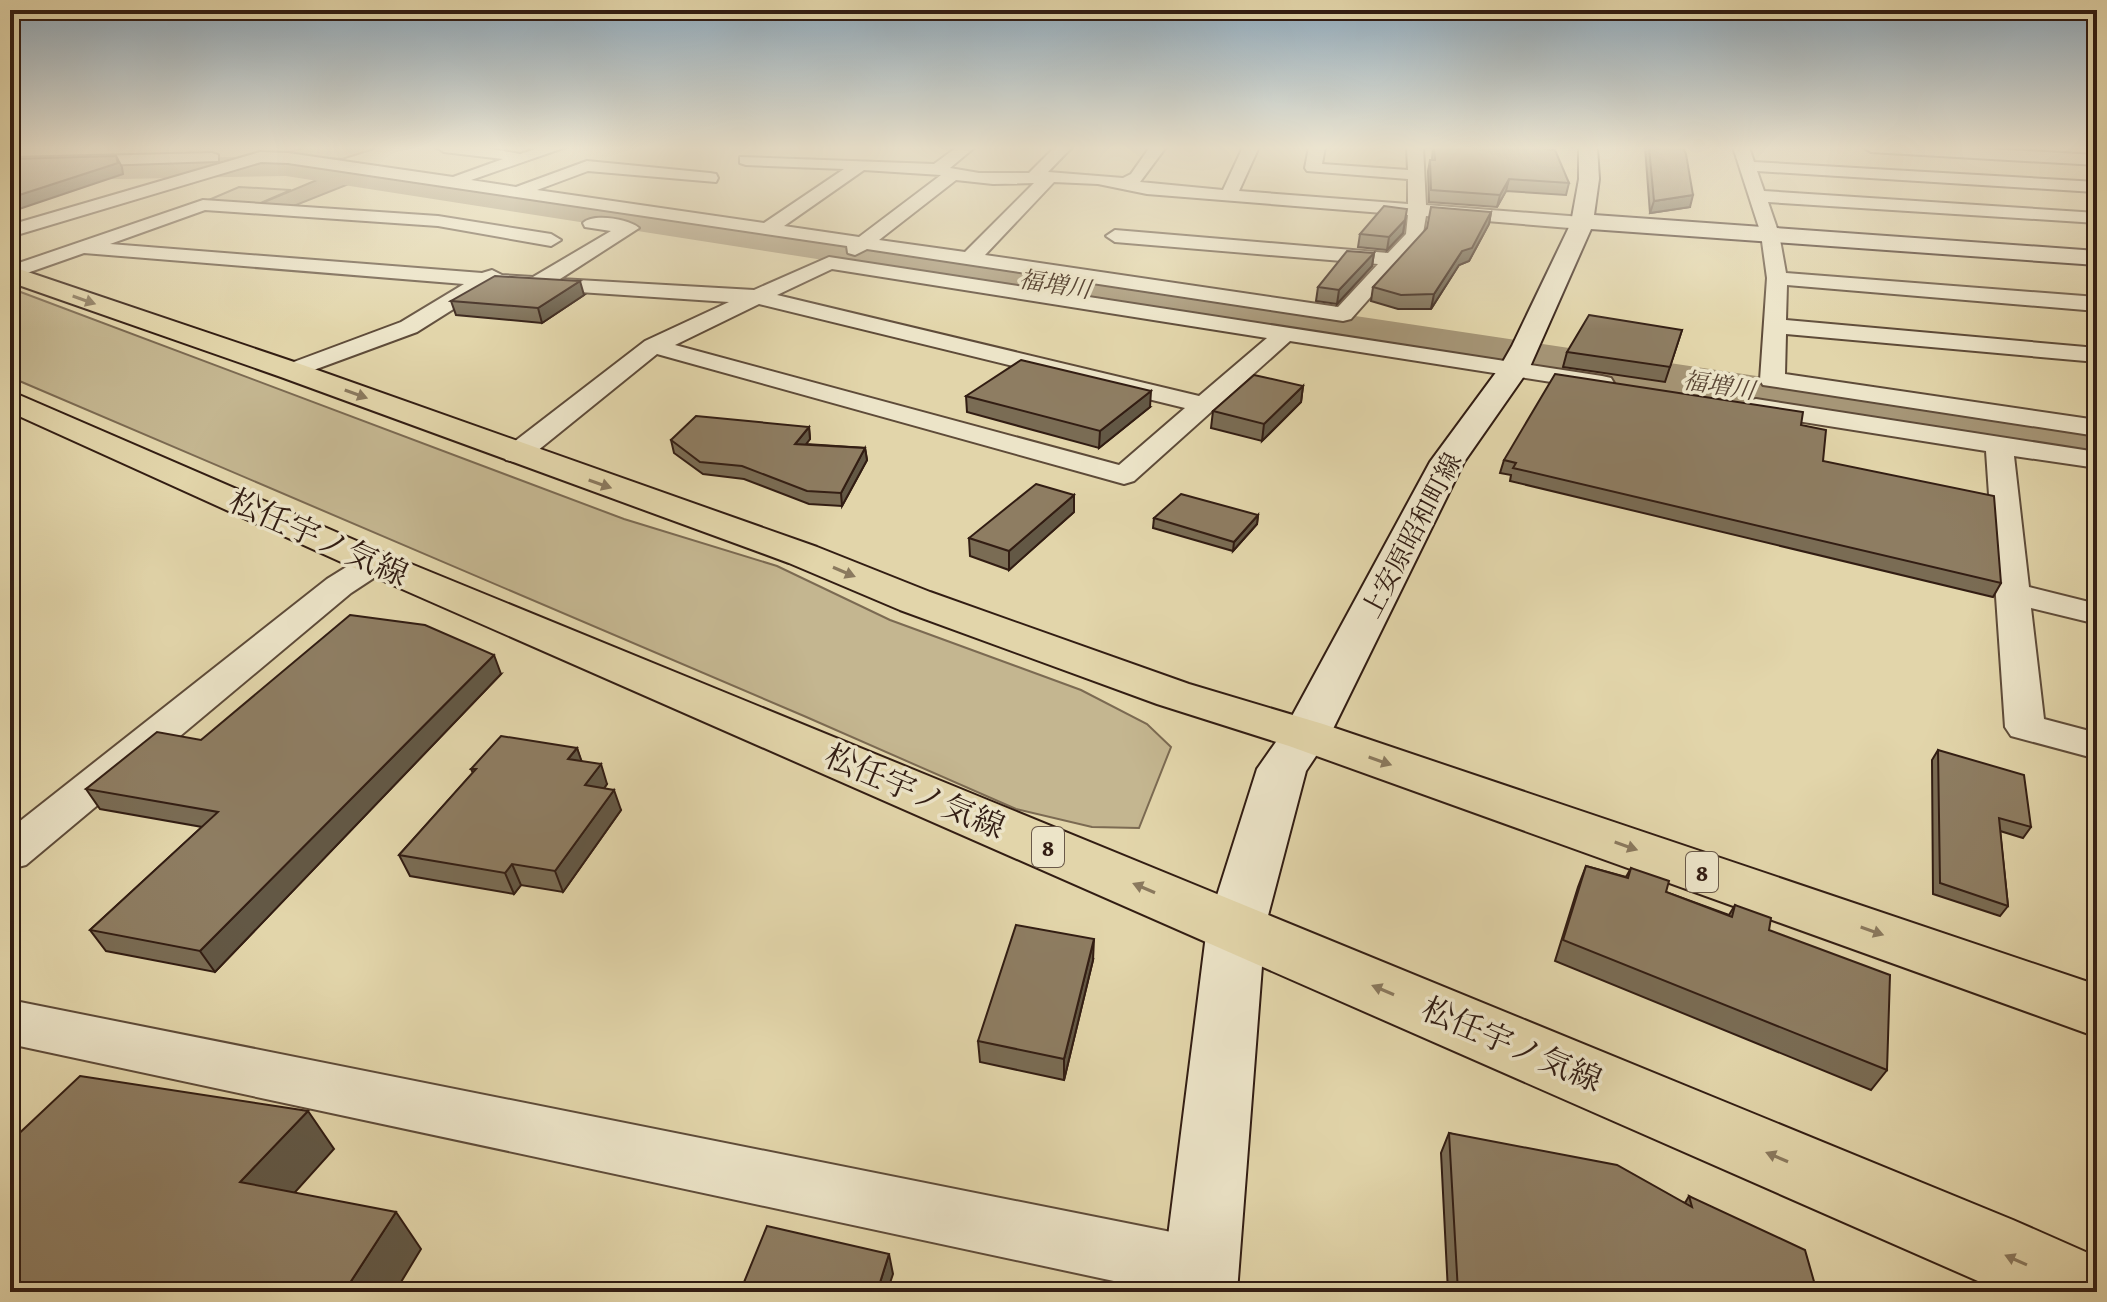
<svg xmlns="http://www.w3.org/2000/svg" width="2107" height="1302" viewBox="0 0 2107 1302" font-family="'Gentium Book Plus','Noto Serif JP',serif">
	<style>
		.green { fill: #c4b690; stroke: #7b6a52; stroke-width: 2 }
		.water { fill: #a69677; stroke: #78664f; stroke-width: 2 }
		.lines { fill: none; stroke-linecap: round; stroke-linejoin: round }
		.river { fill: #a69677; fill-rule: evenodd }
		.street-casing { stroke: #5e4b39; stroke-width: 4 }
		.secondary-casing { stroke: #321d13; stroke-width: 4 }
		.primary-casing { stroke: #321d13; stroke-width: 4 }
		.street { fill: #ece4c8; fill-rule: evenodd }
		.secondary { fill: #ece4c8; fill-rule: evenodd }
		.primary { fill: #e2d5aa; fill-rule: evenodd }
		.wall { fill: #7a6c54; stroke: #321d13; stroke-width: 2 }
		.shaded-wall { fill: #635845; stroke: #321d13; stroke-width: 2 }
		.building { fill: #8e7d62; stroke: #321d13; stroke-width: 2 }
		.oneway { fill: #8a795e }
		.labels { text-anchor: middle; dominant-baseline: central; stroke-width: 7; stroke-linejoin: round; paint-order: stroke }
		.far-water-label { font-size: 24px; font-style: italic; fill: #5b4736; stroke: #ece4c8 }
		.shield { fill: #ece4c8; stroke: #6a5949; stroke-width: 2 }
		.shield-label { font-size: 24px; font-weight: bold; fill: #321d13 }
		.street-label { font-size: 26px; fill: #321d13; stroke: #ece4c8 }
		.near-street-label { font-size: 32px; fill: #321d13; stroke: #ece4c8 }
	</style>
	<rect width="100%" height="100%" fill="#e2d5aa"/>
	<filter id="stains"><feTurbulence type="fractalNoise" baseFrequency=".0025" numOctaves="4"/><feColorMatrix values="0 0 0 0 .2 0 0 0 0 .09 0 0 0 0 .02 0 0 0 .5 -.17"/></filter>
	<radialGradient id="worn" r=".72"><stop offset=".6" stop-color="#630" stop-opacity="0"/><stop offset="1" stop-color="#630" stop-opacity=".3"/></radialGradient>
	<g class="green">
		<polygon points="306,147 380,147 342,159 283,154"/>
		<polygon points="239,187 291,190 256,205 204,202"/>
		<polygon points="10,288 624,519 777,566 890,620 1081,690 1147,724 1171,747 1139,828 1092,827 1016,809 804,716 10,377"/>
	</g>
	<polygon class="water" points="324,177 354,182 291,207 257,205"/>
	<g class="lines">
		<polygon class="river" points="286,156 2097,427 2097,459 286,176 10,181 10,161"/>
		<g class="street-casing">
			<g id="street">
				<path d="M436,147H481L520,154L542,147H566L471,180L516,187L587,161L710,173L716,174L718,178L716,182L588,171L537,190L764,223L844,169L746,165L740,163V157L934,164L957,147H975L950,168L979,173H1029L1055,147H1072L1048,172L1123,178L1131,174L1150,147H1166L1140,182L1223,190L1243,147H1259L1239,191L1408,204V179L1307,171L1305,168L1309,147H1325L1322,164L1408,170L1407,147H1423L1426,205L1582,217L1591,223L1582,229L1426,216L1422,239L1351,319L1343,321L867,249L855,255L848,253L847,246L288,163L261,162L10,237V225L260,152L288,153L453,177L503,159L444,152ZM864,170L941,175L859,237L784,226ZM956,180L993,184L1034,183L965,252L879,240ZM1054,182L1098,184L1147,194L1408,215L1406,234L1388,253L1115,230L1106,236L1115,242L1378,264L1338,307L985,255Z"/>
				<polygon points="1733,147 1749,147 1754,162 2097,182 2095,192 1757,171 1764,191 2097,213 2097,223 1768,202 1779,234 1786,273 2097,297 2097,311 1787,285 1786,320 2097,348 2097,362 1786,334 1785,374 2097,420 2097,436 1763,385 1760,380 1767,278 1761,234"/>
				<polygon points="1863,147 1954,147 2097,155 2097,165 1871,152"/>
				<polygon points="212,153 218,155 218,161 10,168 10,158"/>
				<path d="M203,200L438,216L551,234L561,240L551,246L438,226L205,210L110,244L482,273L492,270L502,275L533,277L611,231L585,227L583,223C593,213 629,219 639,228L560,279L754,290L829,257L1602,376L1611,378L1614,383L1611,388L1602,390L1290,341L1134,481L1124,484L657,354L526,460L516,462L506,460L502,454L506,448L645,341L729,302L490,286L417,332L292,378L283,376L280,371L283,366L401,322L464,284L84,253L10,279V266ZM832,269L1267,338L1199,396L777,295ZM759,304L1185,408L1119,465L675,345Z"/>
				<polygon points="1756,399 2097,452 2097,468 2014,456 2029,587 2097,604 2097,624 2031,608 2044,719 2097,733 2097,759 2011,736 2005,727 1986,451 1747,413 1743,407 1747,401"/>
				<polygon points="375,553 386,556 391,563 386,570 351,593 26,865 10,869 10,829 327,579 364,556"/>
				<polygon points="10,1000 1201,1238 1223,1247 1232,1269 1220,1292 1165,1292 10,1044"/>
			</g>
		</g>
		<g class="secondary-casing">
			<polygon id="secondary" points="1579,147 1597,147 1599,179 1594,215 2097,251 2097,265 1591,229 1529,369 1464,462 1330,735 1306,771 1265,927 1237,1292 1161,1292 1207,927 1257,769 1285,729 1430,462 1500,367 1512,346 1571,223 1579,179"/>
		</g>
		<g class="primary-casing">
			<g id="primary">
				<polygon points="10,266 303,365 817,547 930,592 1189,684 1323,724 2097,985 2097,1037 1289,746 1157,704 900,610 789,563 281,377 10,282"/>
				<polygon points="10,391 389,555 2013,1220 2097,1257 2097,1292 2003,1292 361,571 10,412"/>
			</g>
		</g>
		<use href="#street" class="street"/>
		<use href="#secondary" class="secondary"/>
		<use href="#primary" class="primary"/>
	</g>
	<g class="wall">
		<polygon points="1433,147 1544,147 1569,183 1566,195 1506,191 1497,207 1429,202 1428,171 1430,160 1432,160"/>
		<polygon points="1645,147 1683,147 1690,207 1650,213"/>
		<polygon points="1491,212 1489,224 1469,261 1459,265 1431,309 1398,309 1371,301 1373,287"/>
		<polygon points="1405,220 1403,233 1387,250 1358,247 1360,234"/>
		<polygon points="1374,253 1372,266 1337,304 1316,301 1318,287"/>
		<polygon points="584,295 542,323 456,315 451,301"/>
		<polygon points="1682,330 1665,382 1563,367 1567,352"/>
		<polygon points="1303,386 1301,402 1262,441 1211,428 1213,411"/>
		<polygon points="966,396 1150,407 1099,448 967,412"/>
		<polygon points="1801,425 1823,461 2001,583 1993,597 1510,481 1511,475 1500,473 1504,460"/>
		<polygon points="809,427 810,439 806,444 865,448 867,460 842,506 809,504 744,479 703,474 674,453 671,440"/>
		<polygon points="1074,512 1009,570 970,556 969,538"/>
		<polygon points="1258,515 1257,524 1233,551 1153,528 1154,518"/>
		<polygon points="501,674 215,972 106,951 90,930 202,827 100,809 86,789 201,740"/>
		<polygon points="577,748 581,761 607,784 604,788 621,810 563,892 521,885 514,894 410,876 399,855 473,773 471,769"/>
		<polygon points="1938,750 2031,827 2023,838 2000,831 2008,906 2000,916 1933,894 1932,760"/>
		<polygon points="1586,866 1626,877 1631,868 1666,892 1729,915 1735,905 1769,930 1887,1070 1871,1090 1555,961 1578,887"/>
		<polygon points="1093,960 1064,1080 980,1062 978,1041"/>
		<polygon points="1449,1133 1685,1203 1689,1196 1817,1292 1448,1292 1441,1153"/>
	</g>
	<g class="shaded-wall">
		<polygon points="116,156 122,167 123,174 10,212 10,198"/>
		<polygon points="1509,179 1506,191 1497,207 1500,195"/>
		<polygon points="1693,195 1690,207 1650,213 1654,201"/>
		<polygon points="1491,212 1489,224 1469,261 1459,265 1431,309 1434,294 1462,251"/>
		<polygon points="1405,220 1403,233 1387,250 1389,237"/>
		<polygon points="1374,253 1372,266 1337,304 1339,290"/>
		<polygon points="580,281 584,295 542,323 538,308"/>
		<polygon points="1303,386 1301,402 1262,441 1264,424"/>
		<polygon points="1151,391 1150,407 1099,448 1100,431"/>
		<polygon points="809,427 810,439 797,456 795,444"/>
		<polygon points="865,448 867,460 842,506 841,493"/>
		<polygon points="1074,495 1074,512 1009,570 1009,551"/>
		<polygon points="1258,515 1257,524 1233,551 1234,542"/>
		<polygon points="494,655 501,674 215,972 200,951"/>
		<polygon points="577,748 584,768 568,759"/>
		<polygon points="601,764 607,784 592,806 585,785"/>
		<polygon points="614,790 621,810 563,892 555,871"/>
		<polygon points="512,864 521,885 514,894 505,873"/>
		<polygon points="1094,939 1093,960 1064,1080 1064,1059"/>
		<polygon points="308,1111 334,1149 270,1220 240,1182"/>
		<polygon points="396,1212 421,1249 395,1292 344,1292"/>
		<polygon points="889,1254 893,1274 887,1292 877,1292"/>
	</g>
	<g class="building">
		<polygon points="1434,147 1544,147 1544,149 1555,150 1569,183 1509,179 1500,195 1431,190 1430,160 1435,160"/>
		<polygon points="1649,147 1683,147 1686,154 1693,195 1654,201"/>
		<polygon points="116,156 118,163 10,198 10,159"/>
		<polygon points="1384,206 1407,209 1405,220 1389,237 1360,234"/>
		<polygon points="1431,207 1491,212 1472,248 1462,251 1434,294 1401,295 1373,287 1427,228"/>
		<polygon points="1347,251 1374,253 1339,290 1318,287"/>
		<polygon points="495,276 580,281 538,308 451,301"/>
		<polygon points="1589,315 1682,330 1670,367 1567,352"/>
		<polygon points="1021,360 1151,391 1100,431 966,396"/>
		<polygon points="1555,374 1803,412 1801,425 1826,430 1823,461 1994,496 2001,583 1513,468 1516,463 1504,460"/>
		<polygon points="1254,375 1303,386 1264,424 1213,411"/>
		<polygon points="696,416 809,427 795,444 865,448 841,493 807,491 742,466 700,462 671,440"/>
		<polygon points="1036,484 1074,495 1009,551 969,538"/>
		<polygon points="1181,494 1258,515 1234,542 1154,518"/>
		<polygon points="350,615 425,625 494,655 200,951 90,930 218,812 86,789 157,732 201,740"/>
		<polygon points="501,736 577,748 568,759 601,764 585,785 614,790 555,871 512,864 505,873 399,855 476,769 471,769"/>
		<polygon points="1938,750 2024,775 2031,827 1999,818 2008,906 1940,883"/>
		<polygon points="1586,866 1628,878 1631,868 1669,881 1666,892 1732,917 1735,905 1771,918 1769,930 1890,975 1887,1070 1563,940"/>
		<polygon points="1016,925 1094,939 1064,1059 978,1041"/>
		<polygon points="80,1076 308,1111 240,1182 396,1212 344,1292 10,1292 10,1142"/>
		<polygon points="1449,1133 1617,1165 1692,1207 1689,1196 1805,1250 1817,1292 1458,1292"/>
		<polygon points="767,1226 889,1254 877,1292 740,1292"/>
	</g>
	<defs><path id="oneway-solid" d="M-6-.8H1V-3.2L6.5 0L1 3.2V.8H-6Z" transform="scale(2)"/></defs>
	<g class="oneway">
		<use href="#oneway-solid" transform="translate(84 300) rotate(19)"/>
		<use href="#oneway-solid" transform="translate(356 394) rotate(20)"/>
		<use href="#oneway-solid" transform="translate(600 484) rotate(19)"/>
		<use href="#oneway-solid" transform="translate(844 572) rotate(23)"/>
		<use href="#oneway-solid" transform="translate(1380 761) rotate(19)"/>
		<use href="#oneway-solid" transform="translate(1626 846) rotate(19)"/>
		<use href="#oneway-solid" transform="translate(1144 888) rotate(-157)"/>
		<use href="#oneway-solid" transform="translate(1872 931) rotate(19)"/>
		<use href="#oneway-solid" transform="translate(1383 990) rotate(-157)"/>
		<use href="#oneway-solid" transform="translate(1777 1157) rotate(-157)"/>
		<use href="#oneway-solid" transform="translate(2016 1260) rotate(-156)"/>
	</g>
	<linearGradient id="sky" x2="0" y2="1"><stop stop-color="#8da8bb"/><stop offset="0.45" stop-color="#f2ecd9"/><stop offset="1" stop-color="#f2ecd9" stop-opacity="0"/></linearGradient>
	<rect width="2107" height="329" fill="url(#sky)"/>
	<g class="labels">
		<g class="far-water-label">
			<text transform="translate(1055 284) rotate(9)">福増川</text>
			<text transform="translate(1719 385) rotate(9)">福増川</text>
		</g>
		<g class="shield">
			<rect x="1032" y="827" width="32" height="40" rx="6"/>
			<rect x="1686" y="852" width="32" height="40" rx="6"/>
		</g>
		<g class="shield-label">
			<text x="1048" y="847">8</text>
			<text x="1702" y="872">8</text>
		</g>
		<g class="street-label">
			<text transform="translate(1411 535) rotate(-62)">上安原昭和町線</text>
		</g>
		<g class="near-street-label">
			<text transform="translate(319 537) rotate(24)">松任宇ノ気線</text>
			<text transform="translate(915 791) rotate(23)">松任宇ノ気線</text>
			<text transform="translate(1512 1044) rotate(23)">松任宇ノ気線</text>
		</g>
	</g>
	<rect width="2107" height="1302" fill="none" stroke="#e2d5aa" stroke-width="40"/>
	<rect x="12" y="12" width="2083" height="1278" fill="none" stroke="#321d13" stroke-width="4"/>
	<rect x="20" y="20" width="2067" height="1262" fill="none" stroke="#321d13" stroke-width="2"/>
	<rect width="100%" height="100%" filter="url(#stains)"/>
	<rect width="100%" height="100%" fill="url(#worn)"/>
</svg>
